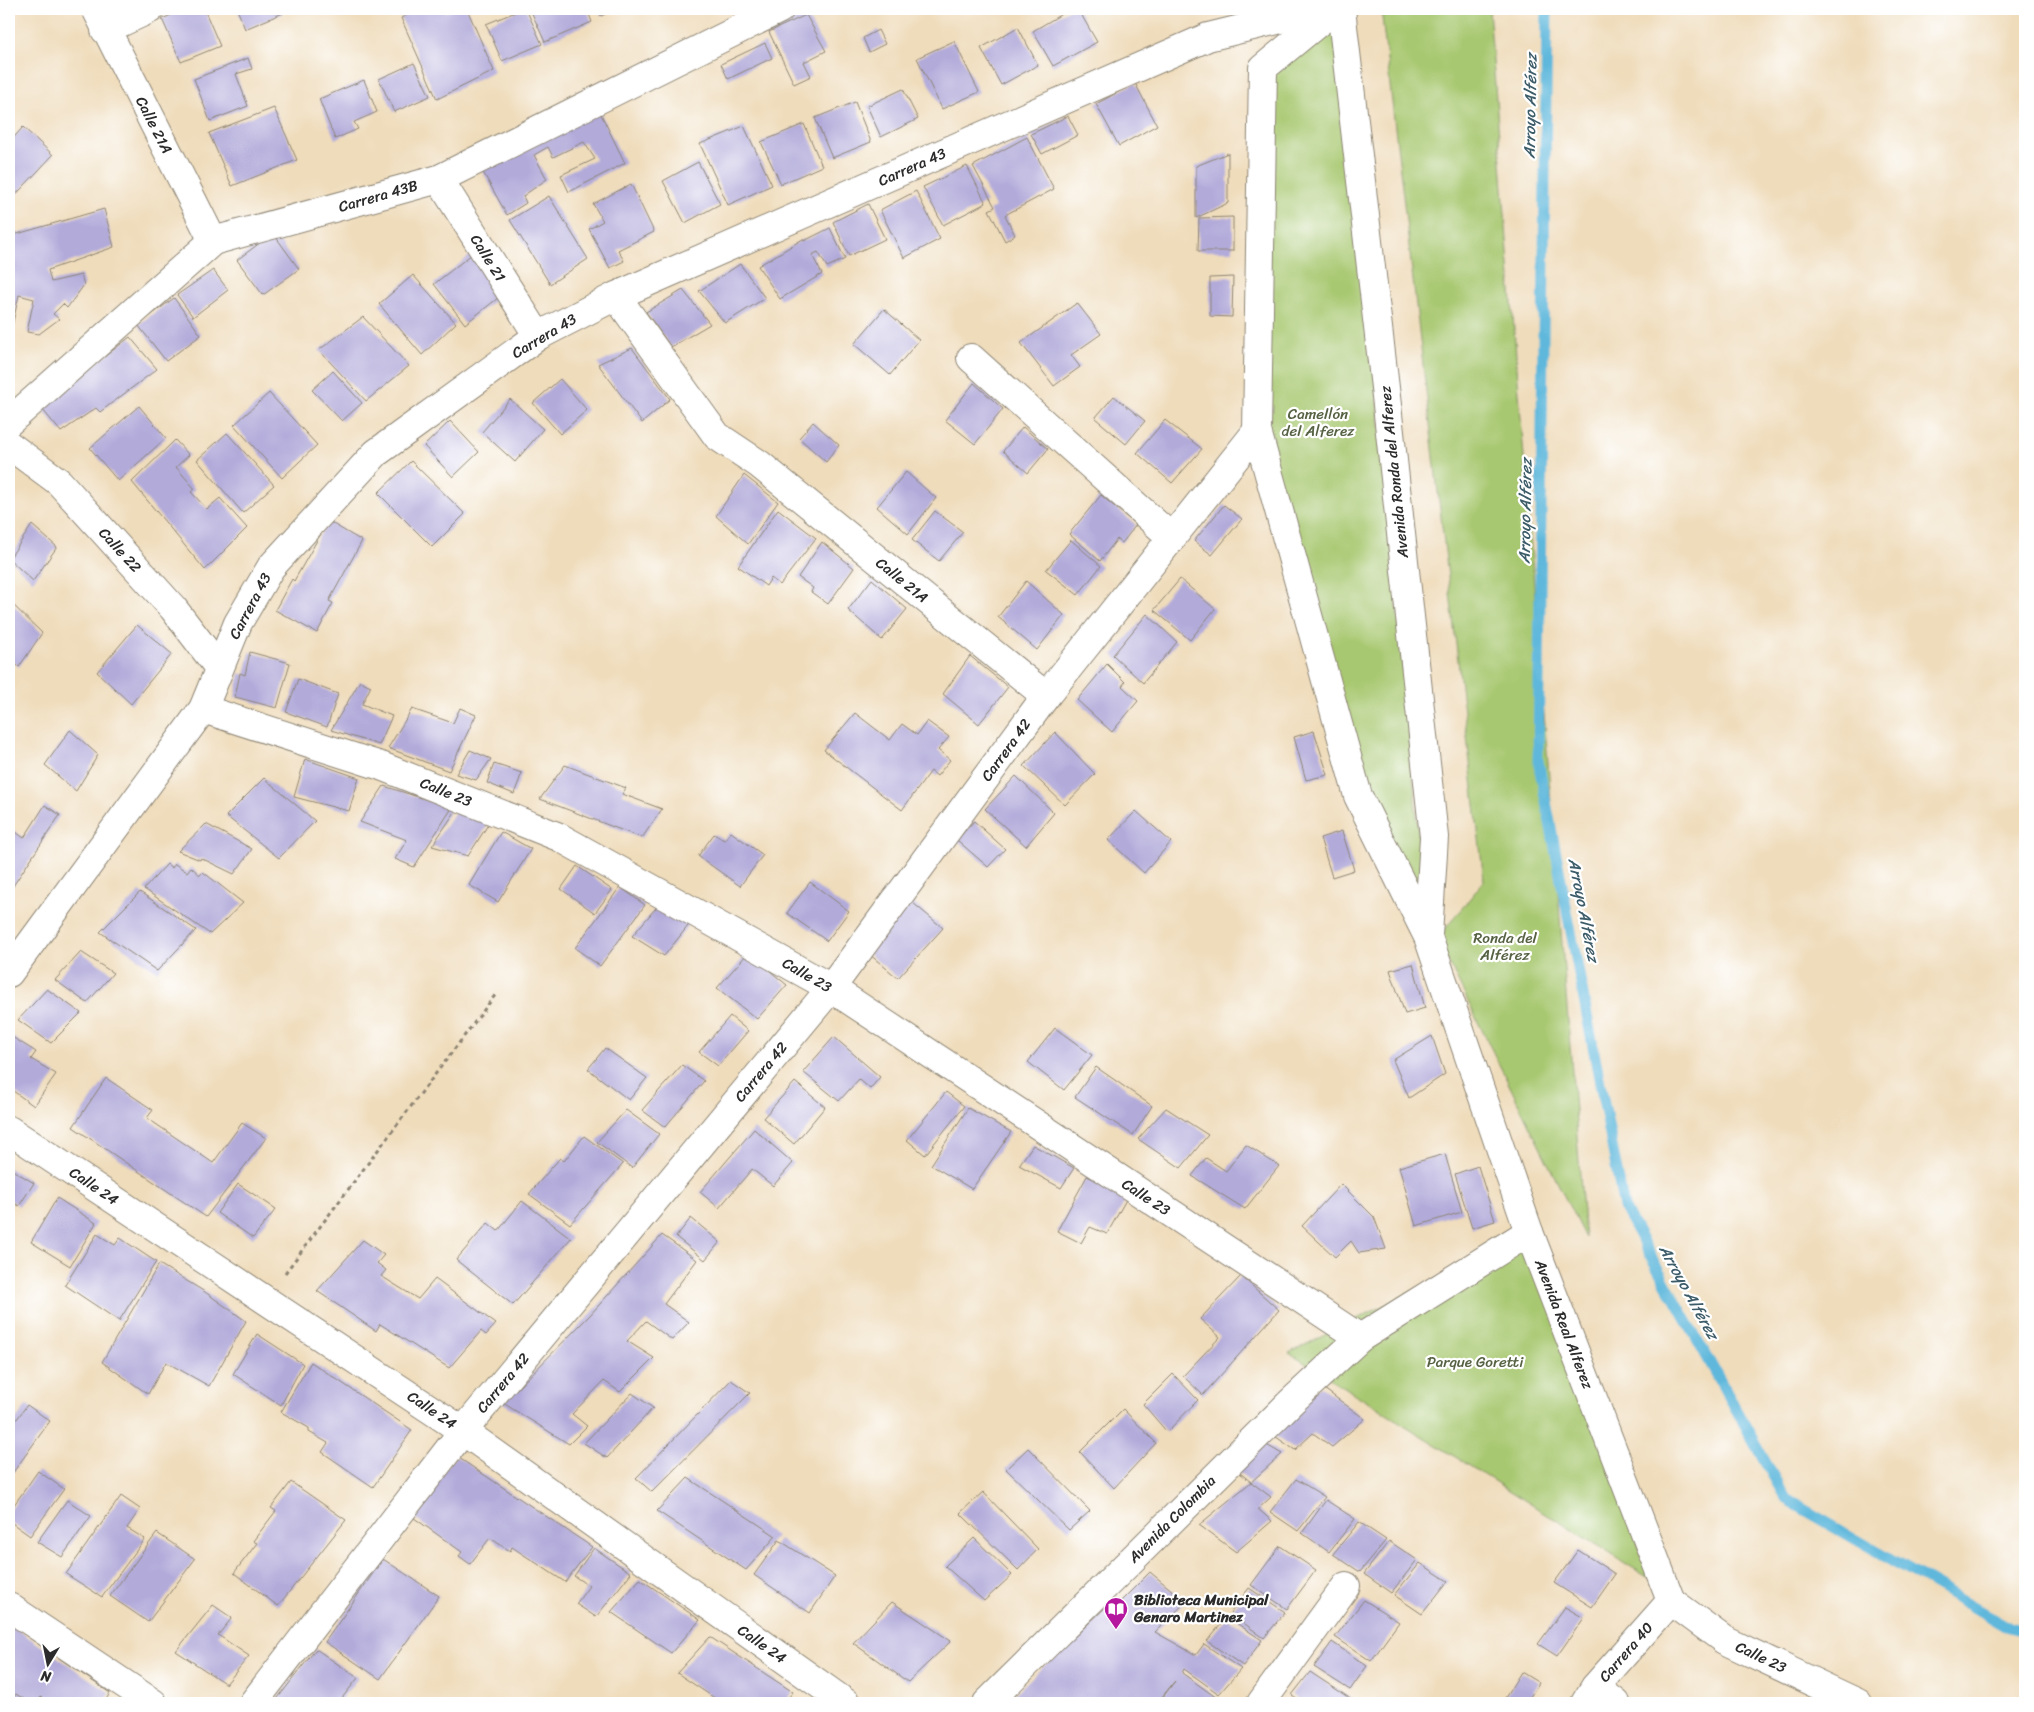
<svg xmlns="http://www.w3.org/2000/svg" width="2034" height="1712" viewBox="0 0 2034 1712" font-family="Sriracha,sans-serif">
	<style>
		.green { fill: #a7c870; stroke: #697a4e }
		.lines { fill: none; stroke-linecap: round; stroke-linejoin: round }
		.stream { stroke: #5eb8dc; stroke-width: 11 }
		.building { fill: #b2abda }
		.minor-casing { stroke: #8d8473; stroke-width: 30 }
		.major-casing { stroke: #8d8473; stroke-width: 30 }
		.path { stroke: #8d8473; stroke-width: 3; stroke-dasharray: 4 4; stroke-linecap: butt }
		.minor { stroke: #fff; stroke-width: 28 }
		.major { stroke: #fff; stroke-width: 28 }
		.labels { text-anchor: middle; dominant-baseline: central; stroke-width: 4.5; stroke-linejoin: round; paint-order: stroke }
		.street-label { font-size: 15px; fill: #2b2b2b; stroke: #fff }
		.park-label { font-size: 15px; fill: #566243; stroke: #fff }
		.poi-label { font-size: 15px; font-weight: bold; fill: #2b2b2b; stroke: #fff; text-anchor: start }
		.water-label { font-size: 16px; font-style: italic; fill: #3d5c69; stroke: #fff }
	</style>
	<rect width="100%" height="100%" fill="#fff"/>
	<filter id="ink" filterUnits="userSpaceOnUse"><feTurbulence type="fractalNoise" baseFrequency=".02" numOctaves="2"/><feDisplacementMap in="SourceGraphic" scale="10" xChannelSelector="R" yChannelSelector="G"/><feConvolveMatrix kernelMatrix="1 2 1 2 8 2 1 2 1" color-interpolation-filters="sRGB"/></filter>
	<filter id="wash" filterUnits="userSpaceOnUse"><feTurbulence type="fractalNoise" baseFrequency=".0096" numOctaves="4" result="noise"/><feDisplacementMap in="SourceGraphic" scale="20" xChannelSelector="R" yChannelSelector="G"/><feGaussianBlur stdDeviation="1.12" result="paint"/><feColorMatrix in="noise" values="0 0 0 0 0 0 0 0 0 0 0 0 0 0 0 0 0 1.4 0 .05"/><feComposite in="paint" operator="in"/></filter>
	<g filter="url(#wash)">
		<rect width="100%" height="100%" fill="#efdcbb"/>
		<g class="green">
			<polygon points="1341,9 1428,937 1358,796 1257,431 1263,68"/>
			<polygon points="1381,9 1489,9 1585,1238 1437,939 1484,881"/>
			<polygon points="1527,1234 1649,1578 1289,1353"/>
		</g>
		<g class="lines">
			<polyline class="stream" points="1547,9 1538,760 1624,1208 1786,1499 2006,1626 2025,1631"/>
		</g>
		<g id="blocks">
			<g class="building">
				<polygon points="185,9 204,9 220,46 181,62 162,19"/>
				<polygon points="237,9 281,9 283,13 245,29"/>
				<polygon points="419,9 445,9 446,12 456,9 467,9 494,71 437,99 401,18"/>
				<polygon points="523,9 526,9 542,44 502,61 486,24"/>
				<polygon points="530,9 587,9 592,22 545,42"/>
				<polygon points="598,9 616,9 601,16"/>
				<polygon points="1070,9 1078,9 1097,42 1053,66 1033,31"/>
				<polygon points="806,15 826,51 804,62 811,76 794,84 769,32"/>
				<polygon points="1018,27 1038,65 1001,85 981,48"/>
				<polygon points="878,30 885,44 869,52 863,38"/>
				<polygon points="954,41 979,92 942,109 917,58"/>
				<polygon points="765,43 772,58 728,79 721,64"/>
				<polygon points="248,58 252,69 236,74 248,106 210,121 194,79"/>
				<polygon points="414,63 430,96 394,112 379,79"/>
				<polygon points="364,80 377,112 354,122 358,129 335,139 319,99"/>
				<polygon points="1135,83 1157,125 1119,146 1096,104"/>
				<polygon points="903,89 918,119 881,137 867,106"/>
				<polygon points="595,102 625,163 569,192 561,175 595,159 584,142 553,157 548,147 534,155 547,179 523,196 526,203 507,215 479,165"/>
				<polygon points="855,102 871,142 832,158 815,118"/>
				<polygon points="274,108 297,160 232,186 209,133"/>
				<polygon points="1068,116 1078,135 1042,154 1031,134"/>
				<polygon points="804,124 822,166 781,184 761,142"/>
				<polygon points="744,126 772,185 728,205 700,144"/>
				<polygon points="23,127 53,155 9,202 9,143"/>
				<polygon points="1027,137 1054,189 1005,215 1015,235 1005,241 989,210 995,207 973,166"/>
				<polygon points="1228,153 1228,203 1196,218 1196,166"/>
				<polygon points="698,162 720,204 685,223 663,181"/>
				<polygon points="967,166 986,203 943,225 923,187"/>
				<polygon points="631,184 654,232 618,250 624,261 610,268 589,229 603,221 593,204"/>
				<polygon points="916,191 940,239 904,258 880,210"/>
				<polygon points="549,196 588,259 550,284 510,220"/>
				<polygon points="868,204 885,239 849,256 833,222"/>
				<polygon points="104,209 114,247 48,270 51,282 81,275 84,285 67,308 63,304 53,314 59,319 39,334 27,332 34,299 19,295 9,340 9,226 17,234"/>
				<polygon points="1233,217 1233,251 1198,251 1199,218"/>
				<polygon points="830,228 845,259 827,267 818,252 812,255 822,274 780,299 758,266 803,239 804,241"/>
				<polygon points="273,233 299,269 263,295 237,260"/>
				<polygon points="472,254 503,294 465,324 434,284"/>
				<polygon points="740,264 765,298 725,323 699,291"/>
				<polygon points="213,270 228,290 193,317 177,295"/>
				<polygon points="413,275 456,323 422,355 379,304"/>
				<polygon points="1233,277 1232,317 1210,316 1210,278"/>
				<polygon points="683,290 710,324 671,347 646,312"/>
				<polygon points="174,298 201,335 166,361 138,325"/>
				<polygon points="1077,303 1101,334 1071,355 1080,367 1054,386 1021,343"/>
				<polygon points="884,309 919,340 890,375 854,344"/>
				<polygon points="363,317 409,366 366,401 319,350"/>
				<polygon points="130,337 157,369 100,412 96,408 61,432 38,404 73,381"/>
				<polygon points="632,348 670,399 642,423 598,364"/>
				<polygon points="333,371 362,403 342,421 312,390"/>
				<polygon points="560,379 587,410 560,434 533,403"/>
				<polygon points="974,383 1003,409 975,444 945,420"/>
				<polygon points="269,393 317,445 282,478 234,425"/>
				<polygon points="1114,396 1145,421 1126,444 1095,418"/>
				<polygon points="510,399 543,429 515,462 482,432"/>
				<polygon points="139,406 166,438 118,481 90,448"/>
				<polygon points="1165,420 1202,449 1172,483 1137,453"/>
				<polygon points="450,421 479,452 453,477 424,446"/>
				<polygon points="813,422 839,445 826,462 799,438"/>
				<polygon points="1023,427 1048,449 1028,473 1003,451"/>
				<polygon points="227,433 274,485 243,513 197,460"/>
				<polygon points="175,440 189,455 176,467 195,489 191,492 207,509 220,498 247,528 205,570 132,482"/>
				<polygon points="411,461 465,514 432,547 378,493"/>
				<polygon points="906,472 936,498 908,534 877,507"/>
				<polygon points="744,475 778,502 748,544 716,516"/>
				<polygon points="1101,495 1136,525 1122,543 1117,539 1100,561 1069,534"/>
				<polygon points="1224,505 1242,519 1212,555 1194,541"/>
				<polygon points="778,509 816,538 780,585 771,578 766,586 738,566"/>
				<polygon points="935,511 963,532 939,561 912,540"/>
				<polygon points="328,521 362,541 329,601 333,603 317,633 275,610 292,579 294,581"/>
				<polygon points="32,525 57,547 33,581 9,559"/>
				<polygon points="1071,540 1101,566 1078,595 1046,570"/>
				<polygon points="822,542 854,568 828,604 811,592 813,588 798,577"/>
				<polygon points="872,579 907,609 882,640 848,610"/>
				<polygon points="1180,579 1215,609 1190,640 1154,610"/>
				<polygon points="1026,581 1064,615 1037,650 998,617"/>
				<polygon points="9,601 42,633 19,667 9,658"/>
				<polygon points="1147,614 1177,642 1143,683 1113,655"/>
				<polygon points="137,625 172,654 131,704 97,672"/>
				<polygon points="250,652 290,663 277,708 235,697 240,673 245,675"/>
				<polygon points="970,656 1008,687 979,724 943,694"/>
				<polygon points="1107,664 1125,682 1122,686 1138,701 1112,732 1077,700"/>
				<polygon points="298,679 338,694 327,727 286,712"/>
				<polygon points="360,681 371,686 362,704 392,716 379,745 331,730"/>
				<polygon points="460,708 476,715 449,771 388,748 412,709 453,723"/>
				<polygon points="855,713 890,740 902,724 917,735 927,721 949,737 938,750 950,760 937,776 931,771 902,810 824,750"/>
				<polygon points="70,730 98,755 76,791 45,765"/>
				<polygon points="1314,731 1328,775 1306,780 1294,737"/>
				<polygon points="1055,732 1095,774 1065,805 1024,766"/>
				<polygon points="470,750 491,759 476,780 456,774"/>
				<polygon points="305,759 359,778 349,811 294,797"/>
				<polygon points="494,764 522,773 514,794 487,783"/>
				<polygon points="565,765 626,788 622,794 662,809 642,838 540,799"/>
				<polygon points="1016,776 1054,813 1026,846 985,809"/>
				<polygon points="264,778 315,821 279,858 226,816"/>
				<polygon points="384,786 452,808 414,867 395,859 407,840 360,822"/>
				<polygon points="45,805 60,815 9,892 9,827 24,838"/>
				<polygon points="457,809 491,820 468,856 432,846"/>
				<polygon points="1136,811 1171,842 1144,873 1108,840"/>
				<polygon points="974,821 1005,849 988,867 957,840"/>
				<polygon points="206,824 252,849 234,874 201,858 200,860 178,851"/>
				<polygon points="1342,831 1354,870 1332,877 1320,838"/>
				<polygon points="501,832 531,849 498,902 469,885"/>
				<polygon points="731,832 763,855 740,886 698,856 714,834 724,840"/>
				<polygon points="167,864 172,868 175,864 187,872 191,867 200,875 203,872 243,903 210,934 144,889"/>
				<polygon points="577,866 612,890 595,913 561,889"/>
				<polygon points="810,882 849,911 827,941 787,913"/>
				<polygon points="620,887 645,905 600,966 575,948"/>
				<polygon points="140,892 196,930 157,971 100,932"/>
				<polygon points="907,898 943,928 898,978 863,949"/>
				<polygon points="661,902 692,921 664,956 632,936"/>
				<polygon points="81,952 113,973 87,1003 55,980"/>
				<polygon points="748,953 787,985 757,1019 717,988"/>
				<polygon points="1413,964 1425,1008 1405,1014 1390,970"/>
				<polygon points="47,989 81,1013 51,1043 18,1020"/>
				<polygon points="730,1016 748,1031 718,1066 699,1052"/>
				<polygon points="1055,1028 1092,1055 1064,1090 1028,1062"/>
				<polygon points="9,1035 36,1052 31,1059 56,1074 34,1106 9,1088"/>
				<polygon points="1432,1036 1445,1074 1409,1098 1393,1060"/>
				<polygon points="834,1037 880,1077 870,1089 859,1079 839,1101 803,1072"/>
				<polygon points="605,1048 647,1078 629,1100 588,1069"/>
				<polygon points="682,1065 704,1081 665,1127 642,1110"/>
				<polygon points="1096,1067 1152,1106 1133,1135 1075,1097"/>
				<polygon points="106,1078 153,1110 147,1118 213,1163 242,1123 266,1138 206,1217 73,1127"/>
				<polygon points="795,1082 825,1107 794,1144 763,1118"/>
				<polygon points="946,1092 964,1106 925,1155 907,1140"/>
				<polygon points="968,1108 1011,1132 972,1189 931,1165"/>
				<polygon points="1166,1108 1208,1135 1181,1168 1138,1139"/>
				<polygon points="626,1110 659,1134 632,1168 597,1142"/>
				<polygon points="754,1129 793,1163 773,1186 752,1169 719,1208 700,1192"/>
				<polygon points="584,1136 623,1164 570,1224 529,1194 560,1158 564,1161"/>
				<polygon points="1033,1145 1074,1168 1061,1188 1019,1165"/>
				<polygon points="1246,1145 1279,1166 1245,1209 1192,1176 1206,1158 1226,1171"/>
				<polygon points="1445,1154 1462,1212 1416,1226 1399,1167"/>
				<polygon points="1478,1166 1495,1221 1472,1228 1455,1174"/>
				<polygon points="9,1168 34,1183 19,1206 9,1199"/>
				<polygon points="1087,1176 1128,1196 1107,1234 1090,1227 1081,1243 1057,1231"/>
				<polygon points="238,1184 276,1209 253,1238 217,1213"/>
				<polygon points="1341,1184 1374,1217 1386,1249 1359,1253 1351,1241 1335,1257 1302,1226"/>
				<polygon points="57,1198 96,1223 70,1266 31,1242"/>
				<polygon points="522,1201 571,1238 513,1305 456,1260 488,1223 498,1231"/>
				<polygon points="691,1218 720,1242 705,1260 676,1237"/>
				<polygon points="97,1234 115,1245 120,1238 156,1262 119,1321 65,1285"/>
				<polygon points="662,1235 697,1260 664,1304 689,1322 672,1340 646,1321 627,1341 654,1358 620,1392 604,1381 572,1414 587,1426 569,1444 503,1403 590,1315"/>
				<polygon points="363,1240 384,1255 377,1263 386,1270 381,1276 418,1299 435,1279 496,1324 486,1335 481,1331 449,1368 380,1324 376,1331 317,1291"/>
				<polygon points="159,1264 205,1292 246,1321 209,1386 166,1362 148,1394 102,1362"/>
				<polygon points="1241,1276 1279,1310 1203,1395 1183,1376 1220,1337 1200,1319"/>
				<polygon points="257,1334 303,1364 281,1405 233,1374"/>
				<polygon points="311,1362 412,1430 373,1487 322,1452 328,1443 309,1432 309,1428 281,1412"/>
				<polygon points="1173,1374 1198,1400 1167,1432 1143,1404"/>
				<polygon points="731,1380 750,1393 652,1492 636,1478"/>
				<polygon points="1320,1386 1365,1419 1332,1447 1313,1433 1295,1450 1266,1430"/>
				<polygon points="632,1393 653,1408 607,1458 584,1443"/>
				<polygon points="27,1405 50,1421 9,1478 9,1430"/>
				<polygon points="1123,1409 1156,1443 1114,1488 1080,1452"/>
				<polygon points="1265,1444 1282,1454 1251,1482 1234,1468"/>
				<polygon points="1028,1448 1090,1511 1069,1530 1006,1469"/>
				<polygon points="456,1456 592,1547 565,1582 512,1547 510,1551 490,1538 470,1564 459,1556 462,1552 407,1513"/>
				<polygon points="38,1471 64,1489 30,1536 9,1521 9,1512"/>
				<polygon points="688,1478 776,1536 746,1570 657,1511"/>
				<polygon points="1296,1479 1325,1497 1298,1531 1270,1512"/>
				<polygon points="291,1482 346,1520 278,1606 234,1573 257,1543 253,1541 276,1511 271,1508"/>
				<polygon points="1251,1482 1271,1497 1258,1509 1272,1521 1236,1552 1199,1525"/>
				<polygon points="983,1492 1038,1549 1018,1570 960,1513"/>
				<polygon points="121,1496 140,1509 127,1528 145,1539 102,1597 66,1574"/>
				<polygon points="67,1500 91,1516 62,1557 37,1542"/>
				<polygon points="1326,1500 1355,1519 1329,1552 1302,1533"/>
				<polygon points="1359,1522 1386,1540 1360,1572 1333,1554"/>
				<polygon points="157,1533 195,1559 148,1622 110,1596"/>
				<polygon points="974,1538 1012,1575 984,1601 945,1566"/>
				<polygon points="779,1540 835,1576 810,1613 754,1575"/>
				<polygon points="1389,1541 1417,1560 1391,1593 1364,1574"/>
				<polygon points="1280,1546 1316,1570 1287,1609 1251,1585"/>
				<polygon points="594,1548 631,1573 596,1617 576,1604 589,1586 574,1576"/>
				<polygon points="1578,1550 1615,1574 1592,1607 1554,1583"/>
				<polygon points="383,1559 439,1596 380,1679 325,1642"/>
				<polygon points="1420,1563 1448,1581 1422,1614 1394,1595"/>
				<polygon points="1150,1572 1186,1602 1155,1632 1196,1655 1204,1644 1241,1669 1219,1694 1184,1669 1182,1673 1217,1698 1213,1703 1170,1703 1162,1698 1175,1681 1157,1703 1005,1703 1107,1606 1113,1609"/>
				<polygon points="640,1579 700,1620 671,1653 611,1612"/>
				<polygon points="1249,1588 1285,1612 1264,1638 1230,1613"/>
				<polygon points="1364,1600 1399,1622 1371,1661 1335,1637"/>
				<polygon points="892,1602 951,1641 908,1682 853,1643"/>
				<polygon points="213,1605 232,1618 218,1635 249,1656 226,1684 176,1651"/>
				<polygon points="1565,1607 1584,1618 1557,1656 1538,1644"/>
				<polygon points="1227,1617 1262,1640 1243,1666 1207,1641"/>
				<polygon points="9,1624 110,1693 104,1703 51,1703 41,1697 37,1703 30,1703 16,1694 9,1703"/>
				<polygon points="710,1637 767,1675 793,1692 784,1703 722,1703 677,1673"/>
				<polygon points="1332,1642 1367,1666 1350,1690 1314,1667"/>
				<polygon points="316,1649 358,1678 338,1703 274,1703"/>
				<polygon points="1310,1672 1354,1701 1352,1703 1304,1703 1292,1695"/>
				<polygon points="1521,1672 1539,1683 1526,1703 1502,1703"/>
			</g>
		</g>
	</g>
	<g filter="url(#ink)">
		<use href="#blocks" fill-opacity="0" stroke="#8d8473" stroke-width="1"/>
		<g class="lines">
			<g class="minor-casing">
				<g id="minor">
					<polyline points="96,9 213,241"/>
					<polyline points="1335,9 1263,68 1257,431 1358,796 1428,937 1529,1232 1671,1601"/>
					<polyline points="1341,9 1387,405 1434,837 1428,935"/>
					<polyline points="105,30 150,9"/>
					<polyline points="439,179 538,336"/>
					<polyline points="616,296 717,436 759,464 1046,696"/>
					<polyline points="971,358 1171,537"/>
					<polyline points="9,422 213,241 439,179 780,9"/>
					<polyline points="9,445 59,482 173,608 219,668"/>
					<polyline points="203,709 381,766 559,837 831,988 1360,1338"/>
					<polyline points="9,973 203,709 238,623 271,567 376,453 538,336 616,296 1208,37 1322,9"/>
					<polyline points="1671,1601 1724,1640 1858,1703"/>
					<polyline points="9,1607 153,1703"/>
					<polyline points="1595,1687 1616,1703"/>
					<polyline points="253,1703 463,1431 831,988 1046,696 1257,431"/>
					<polyline points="987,1703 1291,1402 1360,1338 1529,1232"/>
					<polyline points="1261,1703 1346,1586"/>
					<polyline points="1585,1703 1595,1687 1671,1601"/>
				</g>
			</g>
			<g class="major-casing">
				<polyline id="major" points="9,1130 463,1431 846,1703"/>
			</g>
			<polyline class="path" points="285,1273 496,994"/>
			<use href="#minor" class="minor"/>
			<use href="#major" class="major"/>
		</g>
	</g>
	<defs>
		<g id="library-pin" transform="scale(1.25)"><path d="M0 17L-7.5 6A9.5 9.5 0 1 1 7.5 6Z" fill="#b5179e" stroke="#fff"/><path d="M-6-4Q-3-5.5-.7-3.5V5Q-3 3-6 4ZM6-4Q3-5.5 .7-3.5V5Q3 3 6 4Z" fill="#fff"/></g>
	</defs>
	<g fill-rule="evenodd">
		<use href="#library-pin" x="1116" y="1609"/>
	</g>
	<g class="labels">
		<g class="street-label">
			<text transform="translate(154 125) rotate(63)">Calle 21A</text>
			<text transform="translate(912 167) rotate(-24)">Carrera 43</text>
			<text transform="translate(378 196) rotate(-16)">Carrera 43B</text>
			<text transform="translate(488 258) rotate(58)">Calle 21</text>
			<text transform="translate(544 336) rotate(-31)">Carrera 43</text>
			<text transform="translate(1394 472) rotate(-96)">Avenida Ronda del Alferez</text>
			<text transform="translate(120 550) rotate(48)">Calle 22</text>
			<text transform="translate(902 580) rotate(39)">Calle 21A</text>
			<text transform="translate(250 606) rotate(-62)">Carrera 43</text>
			<text transform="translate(1006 750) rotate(-54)">Carrera 42</text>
			<text transform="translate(446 792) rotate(22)">Calle 23</text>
			<text transform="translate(807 975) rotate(30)">Calle 23</text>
			<text transform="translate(761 1072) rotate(-50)">Carrera 42</text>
			<text transform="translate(94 1186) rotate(34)">Calle 24</text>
			<text transform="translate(1146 1197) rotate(33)">Calle 23</text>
			<text transform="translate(1564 1324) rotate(69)">Avenida Real Alferez</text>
			<text transform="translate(503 1383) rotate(-50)">Carrera 42</text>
			<text transform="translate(432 1410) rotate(34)">Calle 24</text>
			<text transform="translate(1172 1519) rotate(-45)">Avenida Colombia</text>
			<text transform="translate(762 1644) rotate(35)">Calle 24</text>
			<text transform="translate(1626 1652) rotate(-49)">Carrera 40</text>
			<text transform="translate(1761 1657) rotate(25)">Calle 23</text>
		</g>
		<g class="park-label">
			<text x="1318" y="414">Camellón<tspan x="1318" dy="17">del Alferez</tspan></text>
			<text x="1505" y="938">Ronda del<tspan x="1505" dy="17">Alférez</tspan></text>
			<text x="1475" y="1362">Parque Goretti</text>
		</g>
		<g class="poi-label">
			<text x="1134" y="1600">Biblioteca Municipal<tspan x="1134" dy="17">Genaro Martinez</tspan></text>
		</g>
		<g class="water-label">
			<text transform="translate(1530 106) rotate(-89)">Arroyo Alférez</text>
			<text transform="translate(1525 511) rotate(-89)">Arroyo Alférez</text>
			<text transform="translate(1584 910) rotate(79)">Arroyo Alférez</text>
			<text transform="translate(1689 1292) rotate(61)">Arroyo Alférez</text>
		</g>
	</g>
	<rect width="2034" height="1712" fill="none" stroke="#fff" stroke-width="30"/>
	<g transform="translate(48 1664) rotate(190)" stroke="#ffffff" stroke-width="4" paint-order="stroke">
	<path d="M0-4L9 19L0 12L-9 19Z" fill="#2b2b2b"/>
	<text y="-8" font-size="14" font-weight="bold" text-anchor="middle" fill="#2b2b2b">N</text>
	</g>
</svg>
